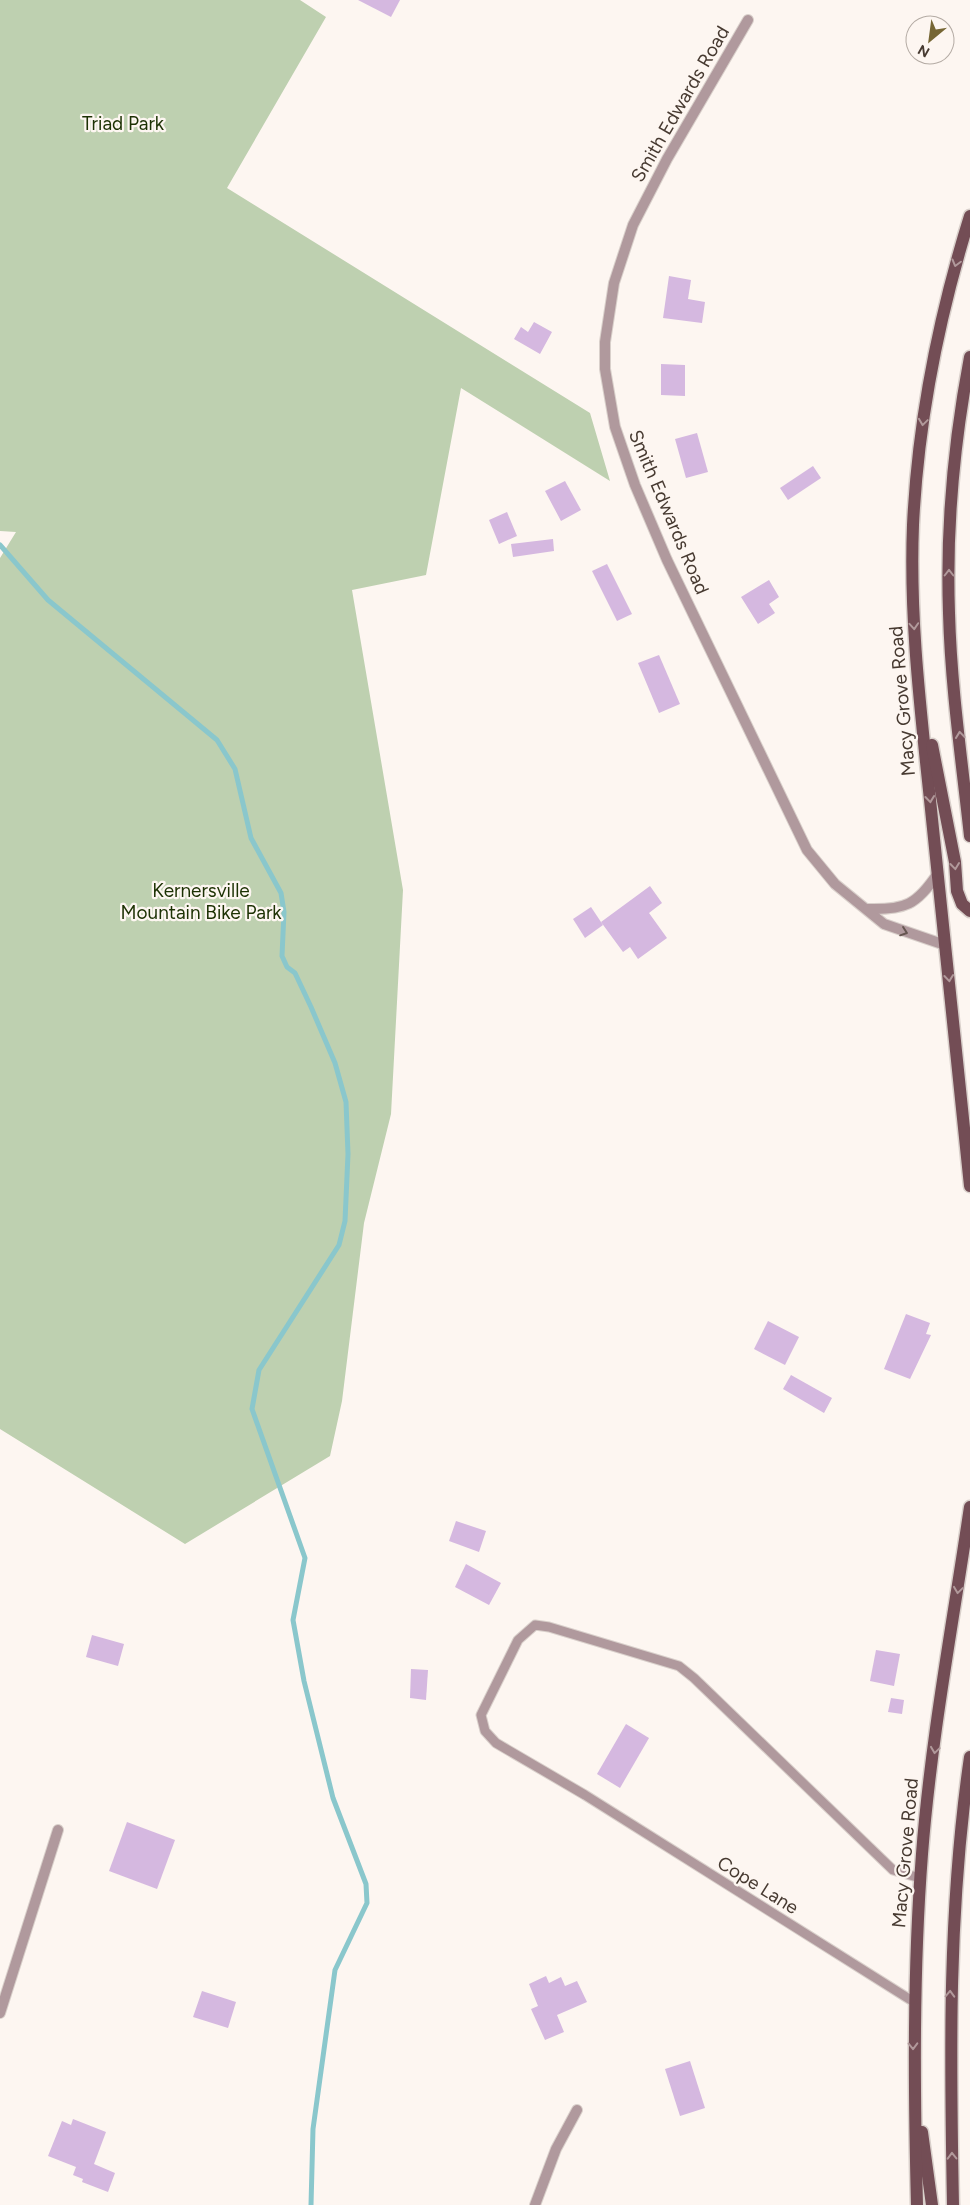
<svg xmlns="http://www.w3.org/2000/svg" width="970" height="2205" viewBox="0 0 970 2205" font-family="Figtree,sans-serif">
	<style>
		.green { fill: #bed0b0 }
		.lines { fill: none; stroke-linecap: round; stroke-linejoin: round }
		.stream { stroke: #8ac7cc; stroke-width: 5 }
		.building { fill: #d5b8e0 }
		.service-casing { stroke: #d9d0cb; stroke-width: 11 }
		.minor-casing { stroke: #d9d0cb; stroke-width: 12 }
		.primary-casing { stroke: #d9d0cb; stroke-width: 15 }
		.service { stroke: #b0999d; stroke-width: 9 }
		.minor { stroke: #b0999d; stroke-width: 10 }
		.primary { stroke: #734d55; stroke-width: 12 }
		.oneway { stroke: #b1999b }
		.oneway2 { stroke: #665651 }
		.labels { text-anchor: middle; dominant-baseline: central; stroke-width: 4.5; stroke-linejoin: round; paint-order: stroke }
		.street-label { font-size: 19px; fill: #473a31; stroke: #fdf6f1 }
		.park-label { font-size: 19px; fill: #1c3103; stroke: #fdf6f1 }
	</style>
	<rect width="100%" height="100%" fill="#fdf6f1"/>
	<polygon class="green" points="0,0 300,0 326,17 227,188 590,413 610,481 461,388 426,575 352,590 403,890 391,1114 364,1223 342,1401 330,1456 185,1544 0,1429 0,558 16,532 0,531"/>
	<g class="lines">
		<polyline class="stream" points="0,545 48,600 217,740 235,769 251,838 281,893 284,912 282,956 287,967 295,973 311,1007 335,1063 346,1102 348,1154 345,1221 339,1245 259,1370 252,1409 305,1558 293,1620 304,1681 333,1798 366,1884 367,1903 335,1970 313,2129 311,2205"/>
	</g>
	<g class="building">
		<polygon points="358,0 400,0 391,17"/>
		<polygon points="669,276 691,280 688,299 705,302 702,323 663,318"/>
		<polygon points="534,322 552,332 540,354 514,339 521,327 528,332"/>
		<polygon points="661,364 685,365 685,396 661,395"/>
		<polygon points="697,433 708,472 686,478 675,439"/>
		<polygon points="813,466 821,478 788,500 780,488"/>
		<polygon points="565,481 581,510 561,521 545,491"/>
		<polygon points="507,512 517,536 499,544 489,520"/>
		<polygon points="553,539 554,551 513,557 511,544"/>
		<polygon points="607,564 632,614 617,621 592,571"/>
		<polygon points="769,580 779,597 769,604 775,613 758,624 741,597"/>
		<polygon points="659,655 680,704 659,713 638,663"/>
		<polygon points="650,886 662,903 649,913 667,938 638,959 630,947 623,952 601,922"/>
		<polygon points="591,907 603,925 585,938 573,919"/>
		<polygon points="906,1314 930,1323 926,1334 931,1335 910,1379 884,1369"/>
		<polygon points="768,1321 799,1337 785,1365 754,1349"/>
		<polygon points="791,1375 832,1398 824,1413 783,1389"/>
		<polygon points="456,1521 486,1531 479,1552 449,1541"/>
		<polygon points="466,1564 501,1583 489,1605 455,1587"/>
		<polygon points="92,1635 124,1644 118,1666 86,1657"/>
		<polygon points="876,1650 900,1654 894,1686 870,1681"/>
		<polygon points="411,1669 428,1670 426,1700 410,1698"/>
		<polygon points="891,1698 904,1700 902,1714 888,1712"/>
		<polygon points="626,1724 649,1738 620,1788 597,1774"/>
		<polygon points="127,1822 175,1840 157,1889 109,1871"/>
		<polygon points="546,1976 549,1983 561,1977 565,1986 577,1981 587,2002 557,2015 564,2032 545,2040 531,2009 538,2006 529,1984"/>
		<polygon points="202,1991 236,2002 228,2028 193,2017"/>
		<polygon points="690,2061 705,2108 680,2116 665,2069"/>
		<polygon points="73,2119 106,2132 94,2164 115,2173 108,2192 82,2182 83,2179 73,2175 76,2167 48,2156 62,2121 71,2125"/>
	</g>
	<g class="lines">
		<g class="service-casing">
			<polyline id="service" points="914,2002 585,1795 496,1743 485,1731 481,1715 518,1640 535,1625 549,1627 679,1666 694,1678 893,1870 920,1878"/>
		</g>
		<g class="minor-casing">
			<g id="minor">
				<polyline points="748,20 667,159 633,225 614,283 605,342 605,369 615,427 635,485 667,560 807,850 835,884 884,924 945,945"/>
				<path d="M868,909C905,910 917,905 938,873"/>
				<polyline points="0,2013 58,1830"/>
				<polyline points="535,2205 556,2149 577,2110"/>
			</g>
		</g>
		<g class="primary-casing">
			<g id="primary">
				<path d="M970,216C939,316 918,419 913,525C909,623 922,721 932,819C945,941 957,1064 970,1186"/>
				<path d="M970,357C954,441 946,527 949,613C951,688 962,762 970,836"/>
				<polyline points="932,745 955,862 957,891 962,904 970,911"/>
				<polyline points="922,2132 932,2205"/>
				<path d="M917,2205C914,2088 913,1971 922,1854C931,1738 953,1622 970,1507"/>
				<path d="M953,2205C950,2052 948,1909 970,1757"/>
			</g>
		</g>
		<use href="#service" class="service"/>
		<use href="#minor" class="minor"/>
		<use href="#primary" class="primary"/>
	</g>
	<defs><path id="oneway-chevron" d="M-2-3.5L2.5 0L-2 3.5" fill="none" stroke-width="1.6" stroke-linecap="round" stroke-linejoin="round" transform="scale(1.25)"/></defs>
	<g class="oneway">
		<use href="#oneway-chevron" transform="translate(956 263) rotate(105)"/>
		<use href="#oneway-chevron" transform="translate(923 422) rotate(98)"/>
		<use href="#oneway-chevron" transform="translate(949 573) rotate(-90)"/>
		<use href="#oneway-chevron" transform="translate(914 626) rotate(86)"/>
		<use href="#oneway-chevron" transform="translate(960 735) rotate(-96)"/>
		<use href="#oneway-chevron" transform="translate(930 799) rotate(84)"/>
		<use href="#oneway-chevron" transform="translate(955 866) rotate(83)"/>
		<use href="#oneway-chevron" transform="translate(949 978) rotate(84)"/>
		<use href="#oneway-chevron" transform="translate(958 1590) rotate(98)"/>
		<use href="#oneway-chevron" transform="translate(935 1750) rotate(98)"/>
		<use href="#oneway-chevron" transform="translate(950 1994) rotate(-88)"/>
		<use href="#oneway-chevron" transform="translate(913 2046) rotate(89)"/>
		<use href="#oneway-chevron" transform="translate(952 2156) rotate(-91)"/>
	</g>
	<use class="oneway2" href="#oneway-chevron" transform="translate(904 932) rotate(19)"/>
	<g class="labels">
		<g class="street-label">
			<text transform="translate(680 104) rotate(-60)">Smith Edwards Road</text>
			<text transform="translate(669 512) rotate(67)">Smith Edwards Road</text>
			<text transform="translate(902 701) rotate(-95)">Macy Grove Road</text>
			<text transform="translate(905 1853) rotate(-85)">Macy Grove Road</text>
			<text transform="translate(758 1885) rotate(32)">Cope Lane</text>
		</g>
		<g class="park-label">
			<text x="123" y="123">Triad Park</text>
			<text x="201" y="890">Kernersville<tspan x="201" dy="22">Mountain Bike Park</tspan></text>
		</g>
	</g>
	<g transform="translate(930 40) rotate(209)"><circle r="24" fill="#fdf6f1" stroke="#b4aba4"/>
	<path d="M0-4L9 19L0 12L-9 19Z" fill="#766634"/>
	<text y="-8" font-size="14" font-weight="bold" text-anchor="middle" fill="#473a31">N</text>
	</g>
</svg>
